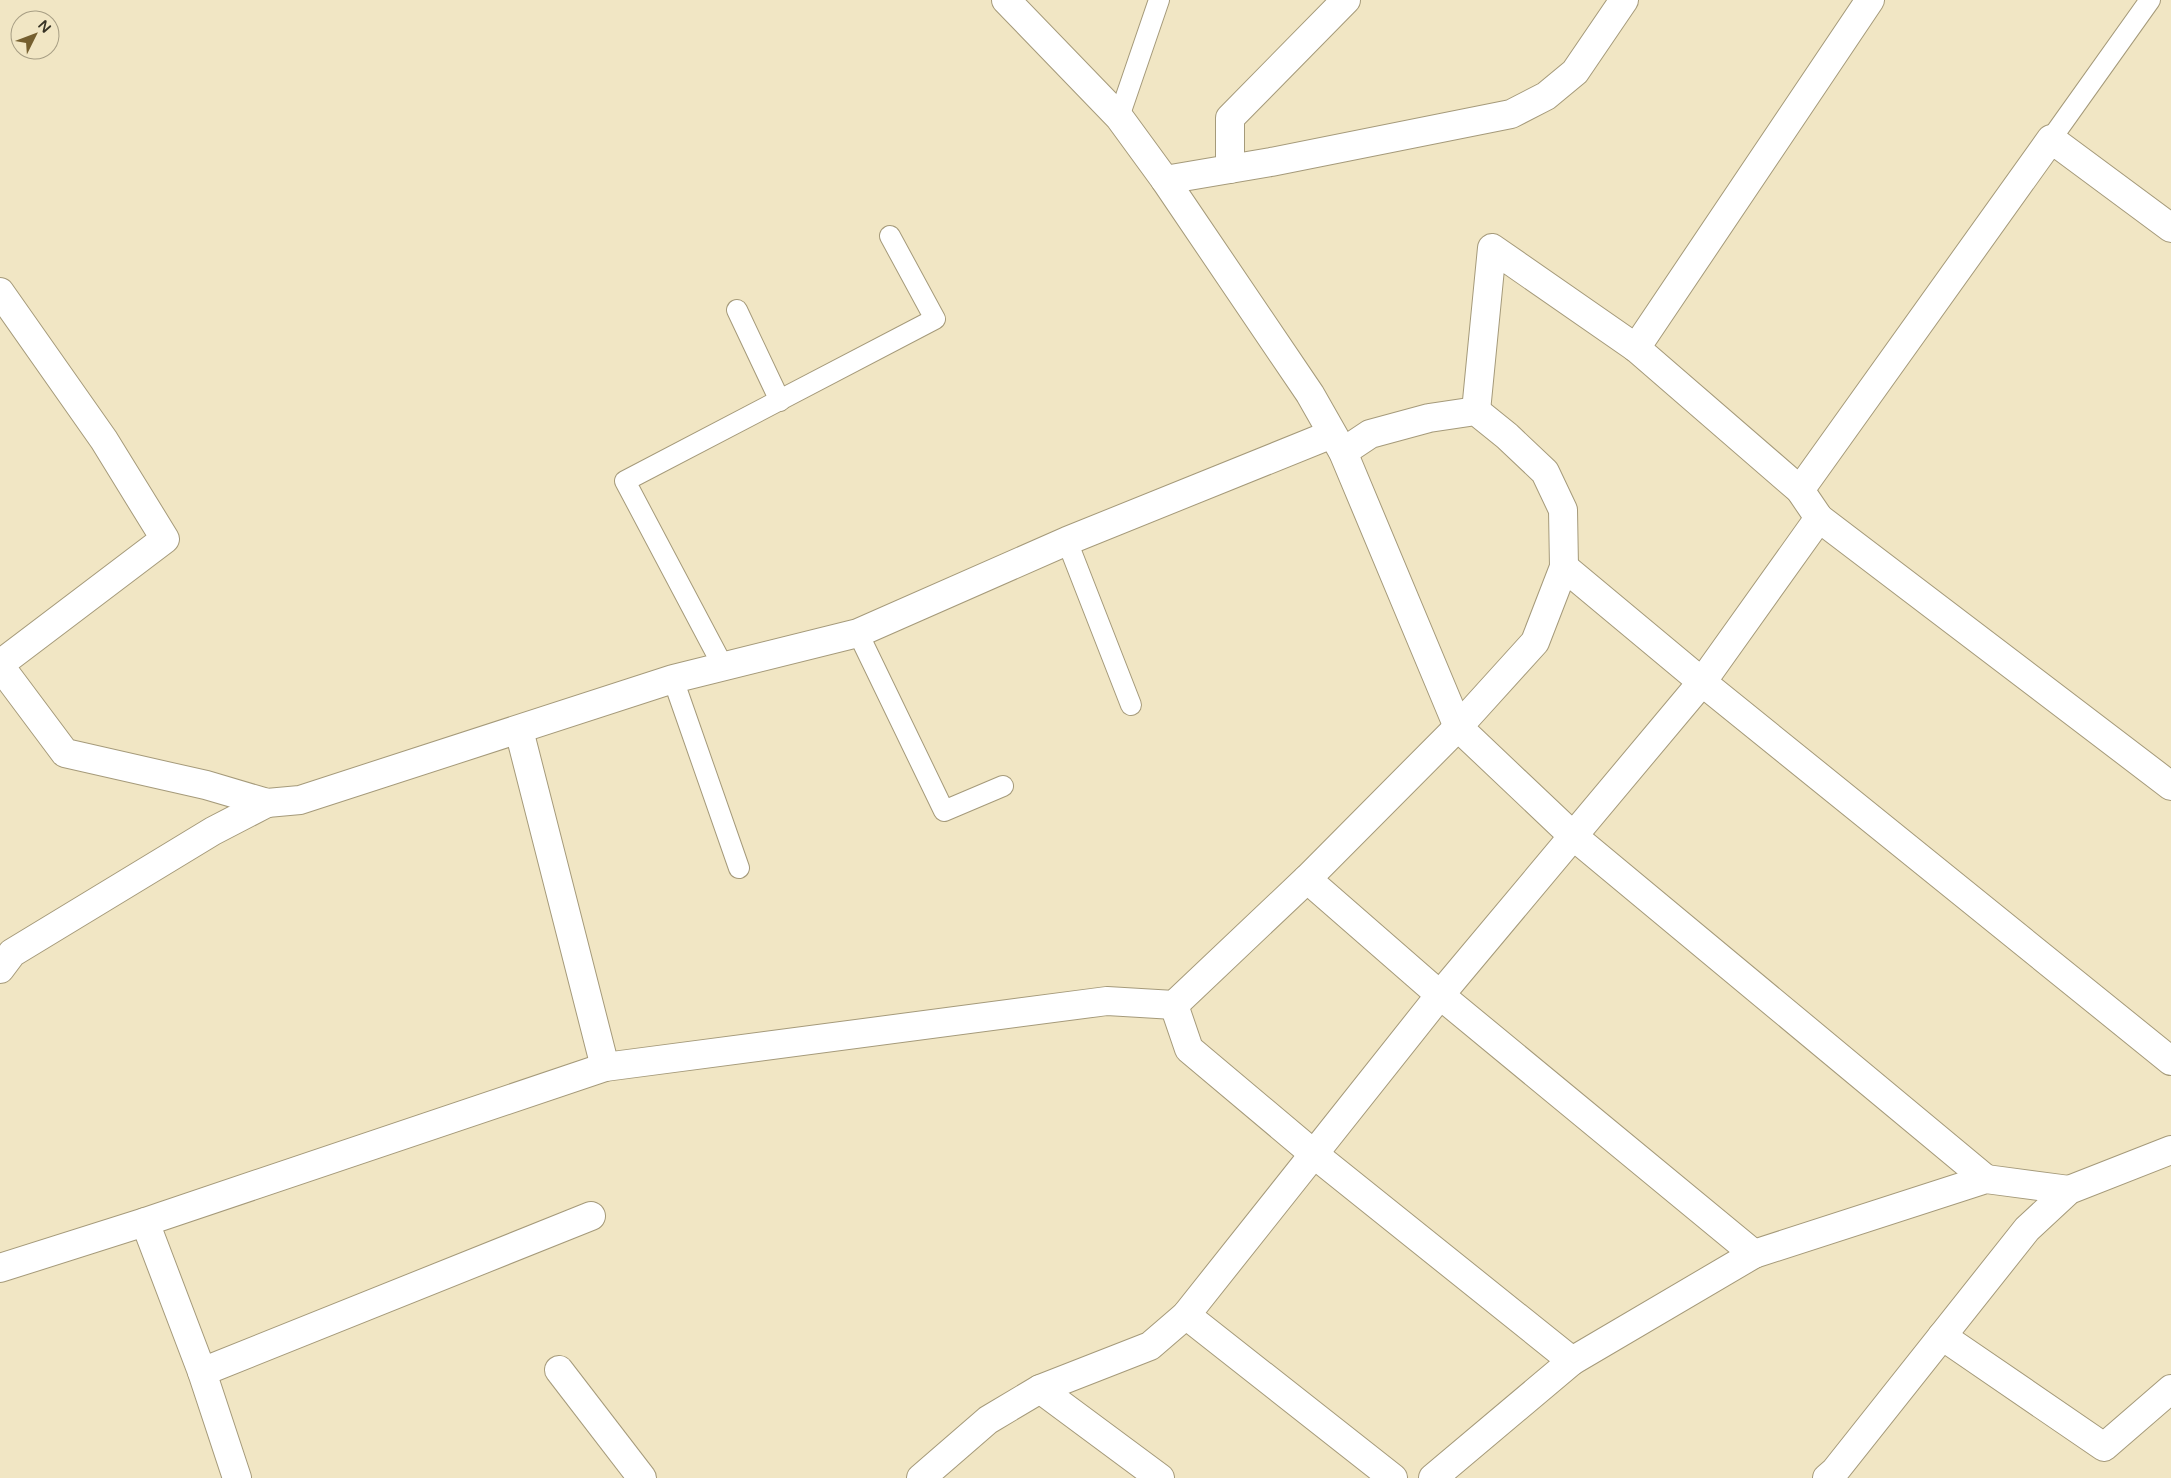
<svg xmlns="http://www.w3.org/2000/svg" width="2171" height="1478" viewBox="0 0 2171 1478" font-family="'Varela Round',sans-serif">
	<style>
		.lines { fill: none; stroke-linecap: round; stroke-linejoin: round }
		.lane-casing { stroke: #a59a7a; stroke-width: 22 }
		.street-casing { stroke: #a59a7a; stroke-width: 30 }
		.lane { stroke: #fff; stroke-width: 20 }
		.street { stroke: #fff; stroke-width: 28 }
	</style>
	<rect width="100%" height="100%" fill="#f1e6c4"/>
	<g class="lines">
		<g class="lane-casing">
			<g id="lane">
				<polyline points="1119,117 1159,0"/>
				<polyline points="2051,139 2150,0"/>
				<polyline points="737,310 780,401"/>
				<polyline points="1067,541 1131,705"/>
				<polyline points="858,633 944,811 1003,786"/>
				<polyline points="724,668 625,481 935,319 890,236"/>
				<polyline points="673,679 739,868"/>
			</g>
		</g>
		<g class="street-casing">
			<g id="street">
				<polyline points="1006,0 1119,117 1165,180 1310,394 1343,452 1458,727 1572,835 1986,1179"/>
				<polyline points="1230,169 1230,118 1346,0"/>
				<polyline points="1165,180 1271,162 1511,114 1546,96 1575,72 1624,0"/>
				<polyline points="0,292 104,440 165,539 0,664"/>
				<polyline points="1636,348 1870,0"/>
				<polyline points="1476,411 1492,248 1636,348 1800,490 1819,518 2171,786"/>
				<polyline points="1800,490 2051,139 2171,228"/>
				<polyline points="1564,567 1702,682 2171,1061"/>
				<polyline points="0,666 65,753 206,785 267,803 300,800 673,679 858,633 1067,541 1332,434"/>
				<polyline points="519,730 605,1067"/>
				<polyline points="1307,879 1440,995 1754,1254"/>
				<polyline points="0,969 12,953 213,831 267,803"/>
				<polyline points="1174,1005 1189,1049 1315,1155 1572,1361"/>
				<polyline points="145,1222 202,1372 237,1478"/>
				<polyline points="0,1268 145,1222 605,1067 1107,1001 1174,1005 1307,879 1458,727 1535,642 1564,567 1563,510 1545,472 1507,436 1476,411 1429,418 1370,434 1343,452"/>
				<polyline points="1186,1315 1393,1478"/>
				<polyline points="1942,1336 2104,1447 2171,1389"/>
				<polyline points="559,1370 642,1478"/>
				<polyline points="202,1372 591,1216"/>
				<polyline points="1040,1389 1160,1478"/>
				<polyline points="921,1478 988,1420 1040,1389 1150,1346 1186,1315 1440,995 1702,682 1819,518"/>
				<polyline points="1433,1478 1572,1361 1754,1254 1986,1179 2069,1190"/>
				<polyline points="1827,1478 1835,1471 2027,1229 2069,1190 2171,1150"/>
			</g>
		</g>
		<use href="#lane" class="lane"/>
		<use href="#street" class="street"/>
	</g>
	<g transform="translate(35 35) rotate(48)"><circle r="24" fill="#f1e6c4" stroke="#a79e84"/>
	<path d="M0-4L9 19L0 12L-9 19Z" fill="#755f2f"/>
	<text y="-8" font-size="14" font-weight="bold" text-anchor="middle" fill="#373325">N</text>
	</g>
</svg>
